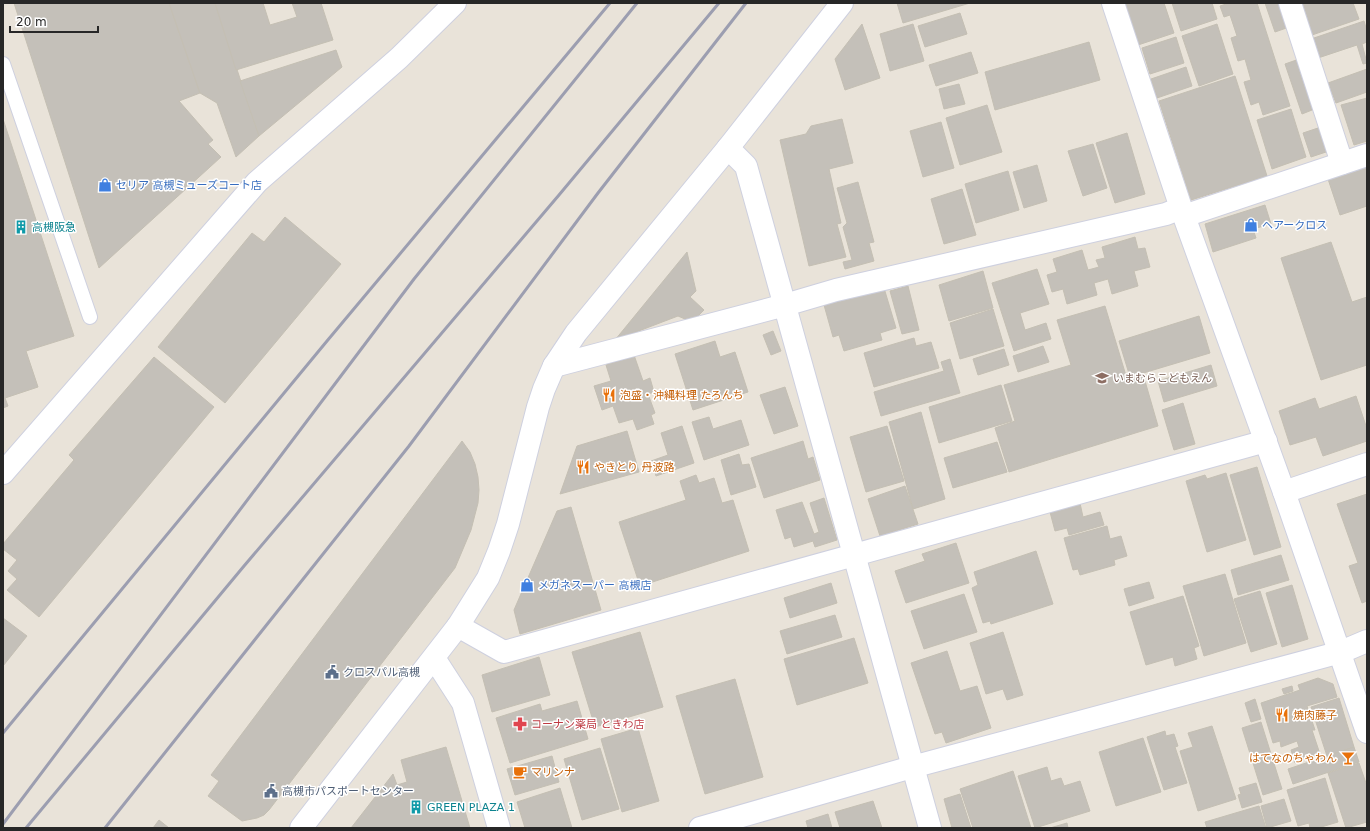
<svg xmlns="http://www.w3.org/2000/svg" width="1370" height="831" viewBox="0 0 1370 831" font-family="'DejaVu Sans','Noto Sans JP',sans-serif">
	<style>
		.building { fill: #c4c0b9; stroke: #c4bfb3 }
		.lines { fill: none; stroke-linecap: round; stroke-linejoin: round }
		.service-casing { stroke: #ced0df; stroke-width: 16 }
		.minor-casing { stroke: #ced0df; stroke-width: 24 }
		.tertiary-casing { stroke: #ced0df; stroke-width: 24 }
		.service { stroke: #fff; stroke-width: 14 }
		.minor { stroke: #fff; stroke-width: 22 }
		.tertiary { stroke: #fff; stroke-width: 22 }
		.rail { stroke: #9c9eb0; stroke-width: 3 }
		.labels { text-anchor: middle; dominant-baseline: central; stroke-width: 3; stroke-linejoin: round; paint-order: stroke }
		.shop-label { font-size: 11px; fill: #366cbe; stroke: #fff; text-anchor: start }
		.culture-label { font-size: 11px; fill: #0d838f; stroke: #fff; text-anchor: start }
		.education-label { font-size: 11px; fill: #785e54; stroke: #fff; text-anchor: start }
		.food-label { font-size: 11px; fill: #c56008; stroke: #fff; text-anchor: start }
		.service-label { font-size: 11px; fill: #4e5e75; stroke: #fff; text-anchor: start }
		.health-label { font-size: 11px; fill: #be3a42; stroke: #fff; text-anchor: start }
	</style>
	<rect width="100%" height="100%" fill="#e9e3d9"/>
	<g class="building">
		<polygon points="14,3 169,3 200,93 179,101 213,140 208,144 221,157 99,268"/>
		<polygon points="169,3 215,3 259,136 236,157 217,103 200,93"/>
		<polygon points="215,3 263,3 270,25 297,17 292,3 321,3 333,40 236,70"/>
		<polygon points="897,3 970,3 903,23"/>
		<polygon points="1125,3 1164,3 1174,33 1138,45"/>
		<polygon points="1172,3 1212,3 1217,19 1181,31"/>
		<polygon points="1229,3 1257,3 1290,106 1263,115 1259,102 1251,105 1244,82 1251,80 1245,59 1238,61 1231,38 1237,36 1230,15 1224,17 1220,6"/>
		<polygon points="1265,3 1287,3 1295,25 1275,32"/>
		<polygon points="1298,3 1353,3 1359,19 1309,36"/>
		<polygon points="960,13 967,34 925,47 918,26"/>
		<polygon points="1364,21 1367,31 1367,42 1362,44 1367,63 1363,64 1357,45 1318,58 1311,39"/>
		<polygon points="862,24 880,78 845,90 835,59"/>
		<polygon points="913,24 924,61 890,71 880,34"/>
		<polygon points="1217,24 1233,74 1199,86 1182,36"/>
		<polygon points="1176,37 1184,63 1150,74 1142,48"/>
		<polygon points="1089,42 1100,80 995,110 985,72"/>
		<polygon points="336,50 342,67 259,136 240,81"/>
		<polygon points="971,52 978,73 936,86 929,65"/>
		<polygon points="1305,57 1322,106 1302,114 1285,64"/>
		<polygon points="1186,67 1192,86 1157,98 1151,79"/>
		<polygon points="1367,69 1367,92 1336,103 1328,83"/>
		<polygon points="1235,76 1267,176 1191,200 1159,101"/>
		<polygon points="959,84 965,104 944,109 939,89"/>
		<polygon points="1367,98 1367,141 1354,145 1341,105"/>
		<polygon points="987,105 1002,152 960,165 946,118"/>
		<polygon points="1291,109 1306,157 1272,169 1257,120"/>
		<polygon points="3,119 74,336 26,351 38,387 5,398 8,406 3,408"/>
		<polygon points="842,119 853,163 829,169 841,223 837,224 846,257 809,266 780,140 806,134 811,126"/>
		<polygon points="941,122 954,168 923,177 910,131"/>
		<polygon points="1324,126 1332,150 1311,157 1303,133"/>
		<polygon points="1127,133 1145,194 1115,203 1096,143"/>
		<polygon points="1093,144 1107,188 1083,196 1068,151"/>
		<polygon points="1037,165 1047,201 1024,208 1013,172"/>
		<polygon points="1367,166 1367,206 1340,215 1328,179"/>
		<polygon points="1008,171 1019,210 976,223 965,184"/>
		<polygon points="858,182 874,242 869,243 874,261 845,269 843,262 852,260 843,227 847,223 837,188"/>
		<polygon points="962,189 976,235 944,244 931,199"/>
		<polygon points="1265,205 1271,224 1253,229 1256,238 1213,252 1205,224"/>
		<polygon points="285,217 341,264 225,403 158,347 252,233 264,242"/>
		<polygon points="1135,237 1138,249 1145,248 1150,267 1134,271 1138,286 1112,294 1108,279 1094,283 1097,295 1067,304 1063,289 1052,292 1047,275 1057,272 1053,259 1082,250 1088,270 1099,267 1096,260 1105,258 1102,247"/>
		<polygon points="1331,242 1352,302 1367,297 1367,365 1321,380 1281,258"/>
		<polygon points="687,252 696,291 690,297 704,310 692,322 678,316 615,340"/>
		<polygon points="1037,269 1049,304 1020,313 1025,330 1046,323 1051,339 1014,351 992,283"/>
		<polygon points="983,271 993,308 949,321 939,285"/>
		<polygon points="908,286 919,330 902,334 890,291"/>
		<polygon points="884,288 896,328 880,333 882,340 844,351 839,335 833,337 824,305"/>
		<polygon points="1105,306 1127,379 1143,374 1158,426 1009,472 995,428 1015,421 1004,385 1071,365 1057,320"/>
		<polygon points="993,309 1004,346 960,359 950,323"/>
		<polygon points="1199,316 1210,353 1130,377 1119,341"/>
		<polygon points="773,331 781,351 771,355 763,335"/>
		<polygon points="914,338 916,346 931,342 939,368 874,387 864,353"/>
		<polygon points="715,341 720,357 735,352 748,392 693,410 675,354"/>
		<polygon points="1043,346 1049,362 1018,372 1013,356"/>
		<polygon points="1004,349 1009,365 978,375 973,359"/>
		<polygon points="634,355 643,381 650,378 654,392 648,394 655,413 651,415 654,424 637,430 633,419 619,423 613,406 602,410 594,386 611,381 606,365"/>
		<polygon points="154,357 214,407 39,617 7,590 17,579 8,571 17,560 3,549 3,544 74,460 69,455"/>
		<polygon points="950,359 960,393 881,416 874,392 944,371 941,362"/>
		<polygon points="1211,365 1217,386 1164,402 1158,381"/>
		<polygon points="1001,385 1012,421 939,443 929,407"/>
		<polygon points="785,387 798,426 774,434 760,395"/>
		<polygon points="1356,396 1367,429 1367,441 1323,456 1316,437 1290,445 1279,411 1315,398 1319,409"/>
		<polygon points="1183,403 1195,444 1174,450 1162,410"/>
		<polygon points="921,412 945,499 913,509 889,422"/>
		<polygon points="709,417 713,429 741,420 749,445 704,460 692,422"/>
		<polygon points="682,426 694,463 656,476 651,461 668,455 661,433"/>
		<polygon points="887,426 904,481 866,492 850,437"/>
		<polygon points="627,431 639,472 560,494 577,446"/>
		<polygon points="462,441 470,452 475,464 478,477 479,490 478,503 471,530 455,568 269,810 264,815 257,818 242,821 208,796 219,781 211,775"/>
		<polygon points="803,441 808,459 813,457 820,480 764,498 751,458"/>
		<polygon points="997,442 1007,472 953,488 944,458"/>
		<polygon points="739,454 742,465 749,464 756,487 731,495 721,460"/>
		<polygon points="1257,467 1281,547 1254,555 1230,475"/>
		<polygon points="1226,473 1246,540 1207,552 1186,481 1205,475 1207,479"/>
		<polygon points="696,475 699,483 714,478 722,503 733,500 749,551 640,586 619,522 686,500 680,481"/>
		<polygon points="905,486 918,524 880,536 868,499"/>
		<polygon points="1367,494 1367,601 1362,603 1349,566 1358,563 1337,504"/>
		<polygon points="824,498 837,540 815,547 813,541 794,547 791,537 785,539 776,510 802,502 814,534 819,532 810,503"/>
		<polygon points="1080,503 1083,517 1100,512 1104,525 1069,535 1067,528 1055,531 1050,512"/>
		<polygon points="571,507 601,610 520,634 514,610 557,511"/>
		<polygon points="1107,526 1110,539 1121,536 1127,556 1114,560 1115,565 1080,575 1078,569 1073,570 1064,538"/>
		<polygon points="956,543 969,583 906,603 895,571 925,561 922,554"/>
		<polygon points="1036,551 1053,604 991,624 990,621 983,623 972,588 978,585 974,572"/>
		<polygon points="1281,555 1289,580 1238,595 1231,570"/>
		<polygon points="1225,574 1246,643 1204,656 1183,586"/>
		<polygon points="1149,582 1154,598 1129,606 1124,589"/>
		<polygon points="831,583 837,603 790,618 784,598"/>
		<polygon points="1292,585 1308,639 1282,647 1266,593"/>
		<polygon points="1260,591 1277,644 1251,652 1234,599"/>
		<polygon points="964,594 977,632 924,649 911,611"/>
		<polygon points="1183,596 1199,646 1194,648 1197,659 1175,666 1173,657 1146,665 1130,612"/>
		<polygon points="835,615 842,637 787,654 780,631"/>
		<polygon points="3,618 27,636 3,666"/>
		<polygon points="640,632 663,707 595,727 572,652"/>
		<polygon points="1003,632 1023,695 1007,700 1003,689 986,694 970,643"/>
		<polygon points="854,638 868,683 797,705 784,659"/>
		<polygon points="947,651 960,691 977,686 991,728 946,743 942,732 935,734 911,663"/>
		<polygon points="539,657 550,695 492,712 482,675"/>
		<polygon points="1318,678 1333,684 1337,697 1307,706 1315,730 1312,730 1320,754 1295,763 1291,750 1299,747 1297,741 1281,747 1280,741 1273,743 1261,703 1300,690 1298,685"/>
		<polygon points="735,679 763,777 705,794 676,696"/>
		<polygon points="1292,686 1293,691 1284,694 1282,689"/>
		<polygon points="1339,698 1354,747 1327,756 1311,707"/>
		<polygon points="1255,699 1261,719 1251,722 1245,703"/>
		<polygon points="577,701 588,739 510,763 496,718 540,704 542,711"/>
		<polygon points="1261,722 1282,789 1263,795 1242,728"/>
		<polygon points="1212,726 1236,799 1198,811 1180,751 1193,747 1188,733"/>
		<polygon points="638,728 659,801 622,812 601,739"/>
		<polygon points="1165,731 1166,736 1174,734 1178,746 1175,747 1187,783 1164,790 1147,737"/>
		<polygon points="1143,738 1161,792 1116,806 1099,752"/>
		<polygon points="446,747 470,828 351,828 393,774 397,785 407,782 401,760"/>
		<polygon points="1354,747 1359,762 1293,784 1288,769"/>
		<polygon points="600,748 619,809 582,820 564,759"/>
		<polygon points="552,756 559,782 515,795 507,769"/>
		<polygon points="1359,763 1367,786 1367,822 1346,828 1328,773"/>
		<polygon points="1047,767 1051,781 1061,778 1064,786 1080,781 1090,811 1035,828 1018,776"/>
		<polygon points="1013,771 1031,828 973,828 960,789"/>
		<polygon points="1325,778 1338,822 1318,828 1310,828 1309,823 1298,826 1287,790"/>
		<polygon points="1256,783 1262,802 1242,808 1238,795 1241,794 1239,788"/>
		<polygon points="560,788 572,828 525,828 517,802"/>
		<polygon points="960,794 971,828 952,828 944,799"/>
		<polygon points="1284,799 1291,821 1267,828 1261,806"/>
		<polygon points="873,801 882,828 840,828 835,812"/>
		<polygon points="1259,806 1266,828 1207,828 1205,822"/>
		<polygon points="828,814 832,828 808,828 806,821"/>
		<polygon points="159,820 169,828 153,828"/>
		<polygon points="1067,823 1068,828 1050,828"/>
	</g>
	<g class="lines">
		<g class="service-casing">
			<polyline id="service" points="3,64 90,317"/>
		</g>
		<g class="minor-casing">
			<g id="minor">
				<polyline points="1113,3 1181,208 1284,492 1367,732"/>
				<polyline points="1290,3 1342,163"/>
				<polyline points="728,148 746,166 930,828"/>
				<polyline points="1184,216 1367,155"/>
				<polyline points="554,366 785,305 836,290 1166,214 1181,208"/>
				<polyline points="3,473 257,182 399,58 455,3"/>
				<polyline points="1284,492 1367,464"/>
				<polyline points="458,626 504,652 1266,441"/>
				<polyline points="434,658 463,703 499,828"/>
				<polyline points="700,828 912,767 1341,652 1367,641"/>
			</g>
		</g>
		<g class="tertiary-casing">
			<polyline id="tertiary" points="301,828 458,626 488,578 499,551 508,524 538,407 544,389 554,366 576,333 728,148 842,3"/>
		</g>
		<use href="#service" class="service"/>
		<use href="#minor" class="minor"/>
		<use href="#tertiary" class="tertiary"/>
		<g class="rail">
			<polyline points="3,733 327,341 610,3"/>
			<polyline points="3,824 414,279 637,3"/>
			<polyline points="26,828 244,566 559,195 719,3"/>
			<polyline points="105,828 409,446 598,193 746,3"/>
		</g>
	</g>
	<defs>
		<g id="shop-bare" transform="scale(1.08)"><path d="M-5-2.5h2.3a2.7 3.5 0 0 1 5.4 0H5L5.5 6h-11ZM-1.5-2.5h3a1.5 2.3 0 0 0-3 0Z" fill="#3f7fe0" stroke="#fff" stroke-width="2.5" paint-order="stroke"/></g>
		<g id="building-bare" transform="scale(1.08)"><path d="M-4-6H4V6H1V3H-1V6H-4ZM-2.5-4.3h1.7v1.8h-1.7ZM.8-4.3h1.7v1.8H.8ZM-2.5-1h1.7V.8h-1.7ZM.8-1h1.7V.8H.8Z" fill="#0f9aa8" stroke="#fff" stroke-width="2.5" paint-order="stroke"/></g>
		<g id="school-bare" transform="scale(1.08)"><path d="M0-5L7-2L0 1L-7-2ZM-4 1L0 2.5L4 1V4Q0 6-4 4Z" fill="#8d6e63" stroke="#fff" stroke-width="2.5" paint-order="stroke"/></g>
		<g id="restaurant-bare" transform="scale(1.08)"><path d="M-5-6h1v4h1v-4h1v4h1v-4h1v5L-1.5 .5V6h-2V.5L-5-1ZM5-6V6H3V1.5H1.5Q1.5-4 5-6Z" fill="#e8710a" stroke="#fff" stroke-width="2.5" paint-order="stroke"/></g>
		<g id="civic-bare" transform="scale(1.08)"><path d="M-.6-6.5H3V-4.5H.6V-3L4-1V1h2V6H-6V1h2V-1L-.6-3ZM-1.2 2.5V6h2.4V2.5Z" fill="#5c6f8a" stroke="#fff" stroke-width="2.5" paint-order="stroke"/></g>
		<g id="pharmacy-bare" transform="scale(1.08)"><path d="M-2-6h4v4h4v4h-4v4h-4v-4h-4v-4h4Z" fill="#e0444e" stroke="#fff" stroke-width="2.5" paint-order="stroke"/></g>
		<g id="bar-bare" transform="scale(1.08)"><path d="M-6-5H6L.8 .8V4.5H3.5V6h-7V4.5H-.8V.8Z" fill="#e8710a" stroke="#fff" stroke-width="2.5" paint-order="stroke"/></g>
		<g id="cafe-bare" transform="scale(1.08)"><path d="M-5.5-4.5H6V0H3Q3 3.5 0 3.5H-2.5Q-5.5 3.5-5.5 0ZM3-3.2v2h1.7v-2ZM-6 4.5H4V6H-6Z" fill="#e8710a" stroke="#fff" stroke-width="2.5" paint-order="stroke"/></g>
	</defs>
	<g fill-rule="evenodd">
		<use href="#shop-bare" x="105" y="185"/>
		<use href="#shop-bare" x="1251" y="225"/>
		<use href="#building-bare" x="21" y="227"/>
		<use href="#school-bare" x="1102" y="378"/>
		<use href="#restaurant-bare" x="609" y="395"/>
		<use href="#restaurant-bare" x="583" y="467"/>
		<use href="#shop-bare" x="527" y="585"/>
		<use href="#civic-bare" x="332" y="672"/>
		<use href="#restaurant-bare" x="1282" y="715"/>
		<use href="#pharmacy-bare" x="520" y="724"/>
		<use href="#bar-bare" x="1348" y="758"/>
		<use href="#cafe-bare" x="520" y="772"/>
		<use href="#civic-bare" x="271" y="791"/>
		<use href="#building-bare" x="416" y="807"/>
	</g>
	<g class="labels">
		<g class="shop-label">
			<text x="116" y="185">セリア 高槻ミューズコート店</text>
			<text x="1262" y="225">ヘアークロス</text>
			<text x="538" y="585">メガネスーパー 高槻店</text>
		</g>
		<g class="culture-label">
			<text x="32" y="227">高槻阪急</text>
			<text x="427" y="807">GREEN PLAZA 1</text>
		</g>
		<g class="education-label">
			<text x="1113" y="378">いまむらこどもえん</text>
		</g>
		<g class="food-label">
			<text x="620" y="395">泡盛・沖縄料理 たろんち</text>
			<text x="594" y="467">やきとり 丹波路</text>
			<text x="1293" y="715">焼肉藤子</text>
			<text x="1337" y="758" text-anchor="end">はてなのちゃわん</text>
			<text x="531" y="772">マリンナ</text>
		</g>
		<g class="service-label">
			<text x="343" y="672">クロスパル高槻</text>
			<text x="282" y="791">高槻市パスポートセンター</text>
		</g>
		<g class="health-label">
			<text x="531" y="724">コーナン薬局 ときわ店</text>
		</g>
	</g>
	<rect width="1370" height="831" fill="none" stroke="#272727" stroke-width="8"/>
	<path d="M10 26v6h88v-6" fill="none" stroke="#272727" stroke-width="2"/>
	<text x="16" y="26" font-size="12" fill="#272727" stroke="#ffffff" stroke-width="3" paint-order="stroke">20 m</text>
</svg>
